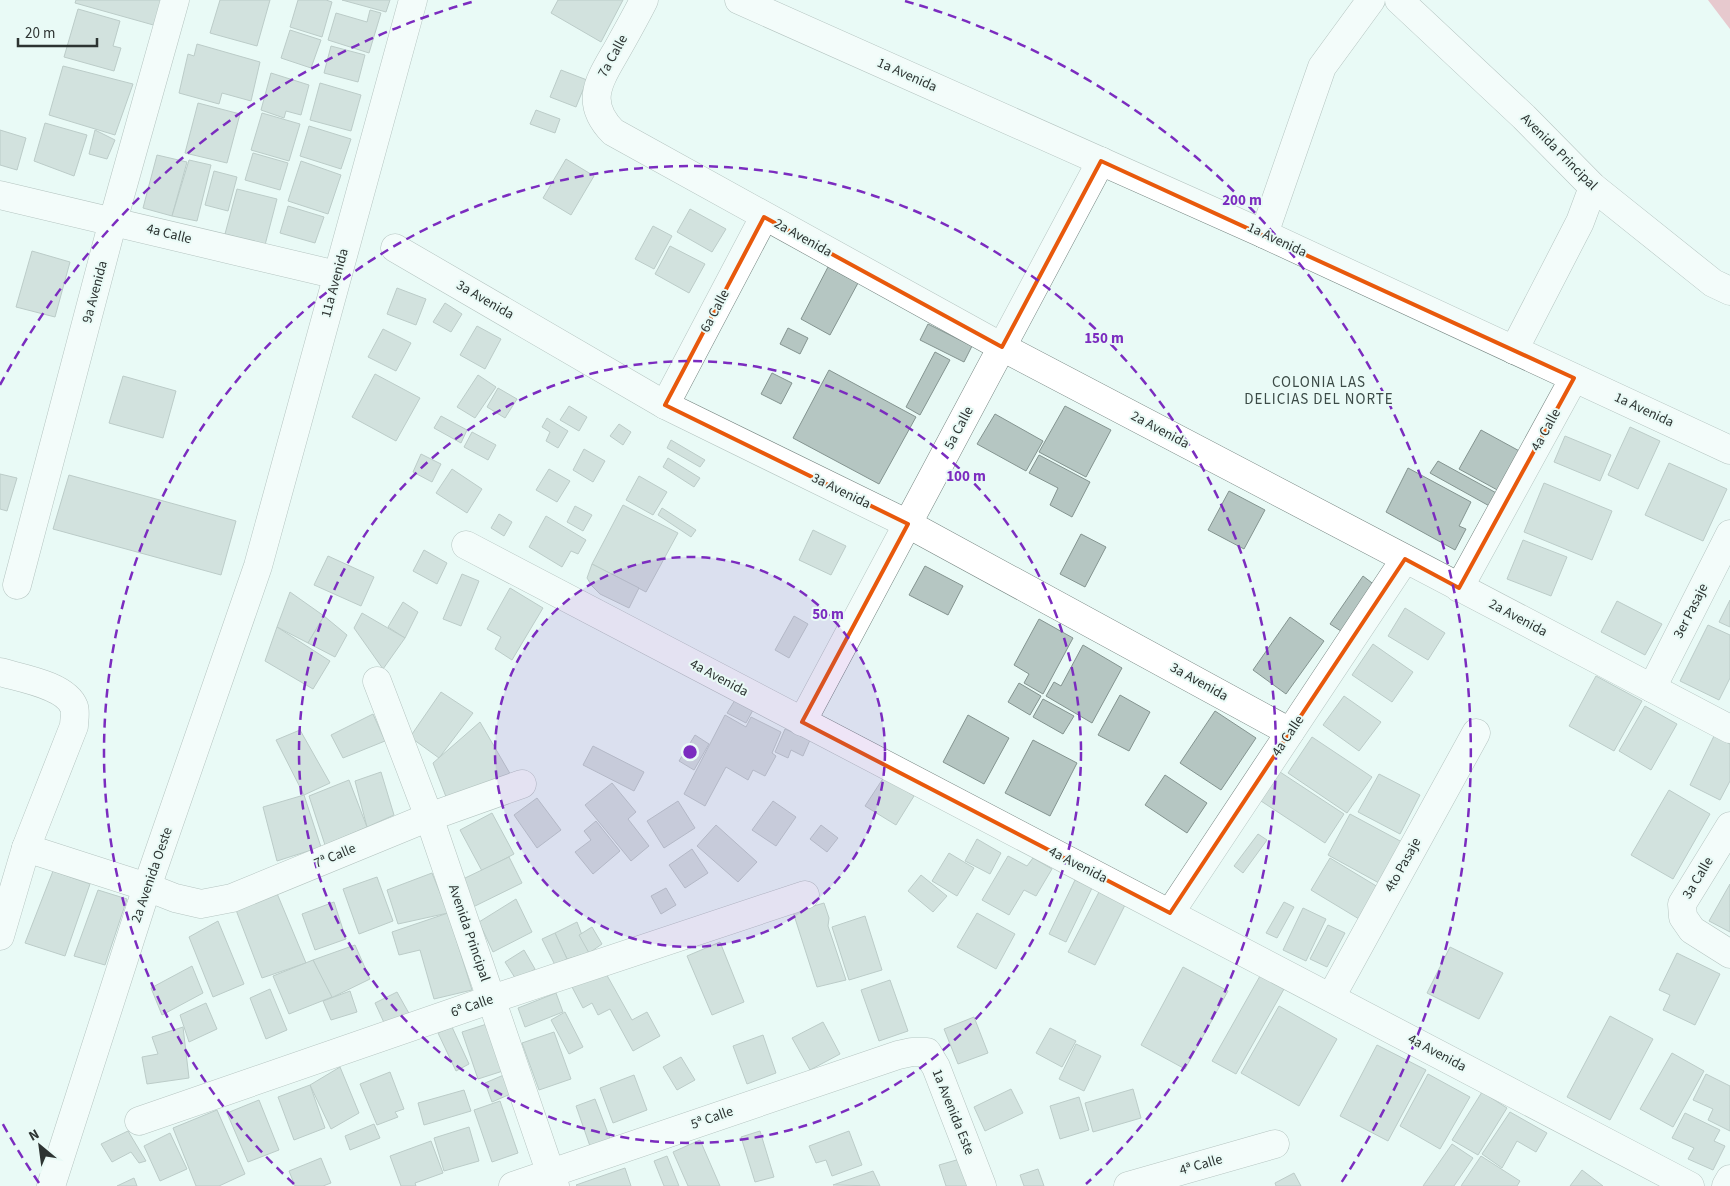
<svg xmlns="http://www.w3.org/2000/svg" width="1730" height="1186" viewBox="0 0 1730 1186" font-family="'Source Sans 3',sans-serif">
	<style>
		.water { fill: #e58e9d }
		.building { fill: #b5c6c2; stroke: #849490 }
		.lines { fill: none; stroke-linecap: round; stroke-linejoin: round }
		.minor-casing { stroke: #768581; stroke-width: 29 }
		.minor { stroke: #fff; stroke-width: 28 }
		.marked { fill: none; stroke: #e8590c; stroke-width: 4; stroke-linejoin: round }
		.ring { fill: none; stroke: #7b2cbf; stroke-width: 2.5; stroke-dasharray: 9 6 }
		.labels { text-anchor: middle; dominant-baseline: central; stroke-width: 4; stroke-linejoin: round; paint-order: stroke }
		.street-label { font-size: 14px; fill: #2d3432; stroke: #e9faf6 }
		.neighbourhood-label { font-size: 15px; letter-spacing: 1px; fill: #3b4a46; stroke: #e9faf6 }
		.centre { fill: #7b2cbf; stroke: #e9faf6; stroke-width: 2.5 }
		.ring-label { font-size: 15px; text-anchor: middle; font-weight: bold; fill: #7b2cbf; stroke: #e9faf6; stroke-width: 4; stroke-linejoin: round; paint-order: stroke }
	</style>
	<rect width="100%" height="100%" fill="#e9faf6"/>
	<polygon class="water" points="1708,0 1730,0 1730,29"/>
	<g class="building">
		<polygon points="76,0 164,0 157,26 75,3"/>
		<polygon points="220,0 270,0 257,46 210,33"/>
		<polygon points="298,0 326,0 332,2 322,37 290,27"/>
		<polygon points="342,0 390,0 386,12"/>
		<polygon points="558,0 623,0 601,42 551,13"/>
		<polygon points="78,9 120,21 113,46 121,48 114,71 64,57"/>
		<polygon points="370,10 381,13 369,53 328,40 336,13 367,22"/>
		<polygon points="290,30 321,40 311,68 281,58"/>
		<polygon points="197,44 260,62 251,101 222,93 219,104 179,93 188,54 194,56"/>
		<polygon points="331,46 365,55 358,82 324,73"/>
		<polygon points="63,66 133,84 115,135 49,115"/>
		<polygon points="561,70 587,80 576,107 550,97"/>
		<polygon points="271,73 309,85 301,115 286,111 284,118 261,110"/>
		<polygon points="320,83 361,95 351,131 310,120"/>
		<polygon points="198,103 240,114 227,163 185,153"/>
		<polygon points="536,110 560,119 555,133 530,124"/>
		<polygon points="262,113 300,124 289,161 251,150"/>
		<polygon points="45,123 87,135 74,176 34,161"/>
		<polygon points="309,126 351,139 341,169 300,156"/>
		<polygon points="0,130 26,138 17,170 0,165"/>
		<polygon points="95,130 115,140 107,159 89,154"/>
		<polygon points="253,153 288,163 280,190 245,180"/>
		<polygon points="157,155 187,162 172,216 143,208"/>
		<polygon points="566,159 594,176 571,215 543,198"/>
		<polygon points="189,160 211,165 197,221 172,216"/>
		<polygon points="301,161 341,175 328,214 288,201"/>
		<polygon points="214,171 237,177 228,211 205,205"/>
		<polygon points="237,189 277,199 265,245 225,234"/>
		<polygon points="288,206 324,217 315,243 280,233"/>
		<polygon points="690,209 726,229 712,252 677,232"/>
		<polygon points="653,226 672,236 654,269 635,259"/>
		<polygon points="670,246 705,264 689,293 655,274"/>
		<polygon points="32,251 70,262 55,317 16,307"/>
		<polygon points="828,267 858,283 830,335 801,319"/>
		<polygon points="397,288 426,299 416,325 387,314"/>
		<polygon points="445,303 462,314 451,332 433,322"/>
		<polygon points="928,324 972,346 964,362 920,340"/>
		<polygon points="477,326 501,339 485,369 460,355"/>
		<polygon points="788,328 808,338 800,354 780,344"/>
		<polygon points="383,329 411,343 396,371 368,357"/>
		<polygon points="935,352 950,360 920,415 906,407"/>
		<polygon points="829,370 916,417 879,484 793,438"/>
		<polygon points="772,373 792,383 781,404 761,394"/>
		<polygon points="375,374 420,398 396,441 352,417"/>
		<polygon points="478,375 496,387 475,418 457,407"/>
		<polygon points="123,376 176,391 163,438 109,423"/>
		<polygon points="498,388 517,399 505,418 487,407"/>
		<polygon points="569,406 587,417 579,431 560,420"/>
		<polygon points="1065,406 1111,430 1086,477 1039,452"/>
		<polygon points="995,414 1043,441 1026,471 977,444"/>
		<polygon points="441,416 467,430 461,443 434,428"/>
		<polygon points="547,418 568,431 558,448 546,441 550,432 542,427"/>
		<polygon points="619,424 631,432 623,445 610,436"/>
		<polygon points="1630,427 1660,441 1638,489 1608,475"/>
		<polygon points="1481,430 1523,453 1501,492 1459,469"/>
		<polygon points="472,432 496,445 488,460 464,447"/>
		<polygon points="1565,436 1611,455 1600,481 1554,462"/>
		<polygon points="671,440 705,460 700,467 667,448"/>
		<polygon points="584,449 605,461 593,482 573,470"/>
		<polygon points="421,454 441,464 432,482 413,472"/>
		<polygon points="1039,455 1090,482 1072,517 1050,505 1058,488 1029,473"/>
		<polygon points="668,458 700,478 694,487 663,467"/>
		<polygon points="1438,461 1500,495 1493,508 1430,473"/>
		<polygon points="1669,463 1727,489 1703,541 1645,515"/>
		<polygon points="1408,468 1471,502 1459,526 1466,529 1455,550 1386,512"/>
		<polygon points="452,469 482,489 467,513 436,493"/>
		<polygon points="549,469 570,481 557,502 536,490"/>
		<polygon points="0,474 17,478 7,511 0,509"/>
		<polygon points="69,475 236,521 221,575 53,529"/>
		<polygon points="639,476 667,492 653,515 626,500"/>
		<polygon points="1544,483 1612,511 1592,560 1524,532"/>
		<polygon points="1229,491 1265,510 1244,549 1208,530"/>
		<polygon points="623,505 678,533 646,592 592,564"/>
		<polygon points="575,506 592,515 583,531 567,522"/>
		<polygon points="662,508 696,530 691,537 658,515"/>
		<polygon points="499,514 512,522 504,536 491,528"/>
		<polygon points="546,516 586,540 578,554 571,551 562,567 529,547"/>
		<polygon points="813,530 846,546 831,575 799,560"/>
		<polygon points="1081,534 1106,547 1085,587 1060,574"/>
		<polygon points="1523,540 1567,557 1551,596 1507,579"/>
		<polygon points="424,550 447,563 437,584 413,571"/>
		<polygon points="328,556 374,577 361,606 314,585"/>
		<polygon points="592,564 639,588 629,608 600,594 592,586 587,578"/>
		<polygon points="925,566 963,586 948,615 909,595"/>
		<polygon points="462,574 479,581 461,626 443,619"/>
		<polygon points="1363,576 1376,586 1344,633 1330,624"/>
		<polygon points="510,588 543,608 512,660 495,649 501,637 487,629"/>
		<polygon points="290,592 324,616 308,643 277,627"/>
		<polygon points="1730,600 1730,627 1719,622"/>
		<polygon points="1617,601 1662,624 1645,655 1601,632"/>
		<polygon points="403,602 418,612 405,638 388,627"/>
		<polygon points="1405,608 1445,633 1428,660 1388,636"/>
		<polygon points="362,613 405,638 383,669 354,628"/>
		<polygon points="324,616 347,635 335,657 308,643"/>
		<polygon points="794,616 808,624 789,658 775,650"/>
		<polygon points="1290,617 1324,641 1286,694 1253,670"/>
		<polygon points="1039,619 1073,638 1043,694 1024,683 1029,674 1014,665"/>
		<polygon points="1708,625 1730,635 1730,678 1719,700 1680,681"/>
		<polygon points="277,627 330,661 313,689 265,661"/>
		<polygon points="1373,644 1413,672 1392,702 1352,675"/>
		<polygon points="1083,645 1122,668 1092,723 1046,696 1054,682 1061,686"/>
		<polygon points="1596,676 1642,701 1614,751 1569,726"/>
		<polygon points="1019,683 1041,696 1030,715 1008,702"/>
		<polygon points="441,692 473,713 439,758 410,737"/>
		<polygon points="1120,695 1150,712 1129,751 1098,735"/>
		<polygon points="1344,696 1381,722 1359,751 1323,725"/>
		<polygon points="1043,699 1074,716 1063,734 1033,717"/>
		<polygon points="735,700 753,710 746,723 727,713"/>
		<polygon points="1645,706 1677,724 1651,770 1619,751"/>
		<polygon points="1215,711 1256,738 1221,790 1180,763"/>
		<polygon points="373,714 385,741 343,758 331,735"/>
		<polygon points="725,715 746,727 751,717 781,732 772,753 776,756 765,776 753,770 748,780 726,767 705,806 684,794"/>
		<polygon points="968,715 1009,738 984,784 943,762"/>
		<polygon points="480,722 512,777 448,802 433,763"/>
		<polygon points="785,729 810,740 803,756 791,750 788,758 775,752"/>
		<polygon points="300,730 330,783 304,795 276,740"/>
		<polygon points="695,735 709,744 694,770 679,761"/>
		<polygon points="1714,736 1730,744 1730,781 1720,800 1690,785"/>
		<polygon points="1312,737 1372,777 1347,813 1288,773"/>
		<polygon points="1033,740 1077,763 1050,816 1005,793"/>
		<polygon points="593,746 644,772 634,791 583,765"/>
		<polygon points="381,772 394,815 367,827 355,781"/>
		<polygon points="1280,772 1344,814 1325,843 1261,801"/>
		<polygon points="1379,774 1420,795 1400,834 1358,812"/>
		<polygon points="1165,775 1207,803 1187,833 1145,805"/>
		<polygon points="884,777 914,796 896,825 865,806"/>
		<polygon points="349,780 367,827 325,845 309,796"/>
		<polygon points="612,783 636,812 628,819 649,846 631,861 585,805"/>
		<polygon points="1669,790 1710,814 1673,879 1631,855"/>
		<polygon points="304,795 321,847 277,861 263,807"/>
		<polygon points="537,798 561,830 537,848 514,815"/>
		<polygon points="678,801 695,828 664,848 647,821"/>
		<polygon points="773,801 796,817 776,846 752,830"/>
		<polygon points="492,813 514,854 482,871 460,830"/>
		<polygon points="1350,814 1402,842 1379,883 1328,855"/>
		<polygon points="596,821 620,851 593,874 575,852 591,840 584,831"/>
		<polygon points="716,825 757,862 738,882 697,846"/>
		<polygon points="821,825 838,838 827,852 810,839"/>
		<polygon points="1258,834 1267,840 1243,873 1234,866"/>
		<polygon points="977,839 1001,853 990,874 965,861"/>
		<polygon points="692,849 708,873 685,888 669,865"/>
		<polygon points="949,853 974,868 957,896 932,881"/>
		<polygon points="1008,856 1027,866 1033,858 1052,869 1036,896 1024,890 1009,915 982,900"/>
		<polygon points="509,857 522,883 473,907 463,879"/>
		<polygon points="1330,858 1378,887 1359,919 1311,890"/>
		<polygon points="53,871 90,884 65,956 25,943"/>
		<polygon points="432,873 448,913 398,924 387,890"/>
		<polygon points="921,875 947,896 933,912 908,891"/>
		<polygon points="377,877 393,921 359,934 343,889"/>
		<polygon points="1075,880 1092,888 1066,942 1049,934"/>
		<polygon points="1730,884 1730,932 1709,921"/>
		<polygon points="666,888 676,905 661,914 651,896"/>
		<polygon points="98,890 127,899 105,965 74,956"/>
		<polygon points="276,891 306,963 262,978 236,910"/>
		<polygon points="1099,892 1125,905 1095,965 1068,952"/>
		<polygon points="516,899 532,932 493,952 479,922"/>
		<polygon points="334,902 346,939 315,950 302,914"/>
		<polygon points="1284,902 1294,907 1277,938 1266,933"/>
		<polygon points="824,903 829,918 828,926 846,980 817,987 793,912"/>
		<polygon points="1303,908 1326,919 1306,961 1283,950"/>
		<polygon points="448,913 472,990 434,999 420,950 399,955 392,932"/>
		<polygon points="977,913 1015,934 996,969 957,947"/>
		<polygon points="865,916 882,970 849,980 832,927"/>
		<polygon points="218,921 244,984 213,997 189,937"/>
		<polygon points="577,922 589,953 567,959 555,933"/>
		<polygon points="1328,925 1345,933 1327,967 1310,959"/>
		<polygon points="592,927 602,944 589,953 579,935"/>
		<polygon points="555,933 567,959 555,965 542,939"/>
		<polygon points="720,942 744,1002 712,1015 687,956"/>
		<polygon points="355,945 370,979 331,998 313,960"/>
		<polygon points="1450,947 1503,973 1479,1019 1427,993"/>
		<polygon points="524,950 535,969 517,981 505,962"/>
		<polygon points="1677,953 1720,974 1695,1025 1663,1010 1670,995 1659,990"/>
		<polygon points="313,960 332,997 289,1014 273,976"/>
		<polygon points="192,966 203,993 162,1015 151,988"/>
		<polygon points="1183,967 1228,991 1185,1069 1141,1045"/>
		<polygon points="604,970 632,1020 647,1012 660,1036 633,1051 610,1009 598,1015 592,1003 583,1008 572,987"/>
		<polygon points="1260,976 1284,989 1236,1074 1212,1061"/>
		<polygon points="890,980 908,1031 879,1041 861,990"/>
		<polygon points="270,989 287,1030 266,1039 250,998"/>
		<polygon points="350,991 357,1012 331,1020 323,1001"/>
		<polygon points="397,992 411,1017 386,1027 375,1003"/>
		<polygon points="556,993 563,1012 525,1027 518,1008"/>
		<polygon points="206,1003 217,1029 189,1042 180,1015"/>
		<polygon points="1279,1006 1337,1039 1299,1106 1241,1073"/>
		<polygon points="565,1012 583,1047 569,1054 551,1020"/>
		<polygon points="1610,1016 1653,1039 1610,1120 1567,1097"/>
		<polygon points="974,1017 988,1053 958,1064 944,1029"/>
		<polygon points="823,1022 840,1054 810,1070 792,1038"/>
		<polygon points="490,1023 506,1070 478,1079 462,1032"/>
		<polygon points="183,1027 189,1078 147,1084 142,1057 158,1054 152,1037"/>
		<polygon points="452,1027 469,1064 456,1071 438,1033"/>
		<polygon points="1050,1028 1076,1041 1062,1067 1036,1053"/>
		<polygon points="554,1032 571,1079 539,1090 522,1043"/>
		<polygon points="763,1035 776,1073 747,1084 733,1046"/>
		<polygon points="1076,1044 1101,1056 1084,1091 1059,1079"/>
		<polygon points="1377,1045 1426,1070 1388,1141 1340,1116"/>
		<polygon points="1672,1053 1704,1071 1673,1127 1640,1109"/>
		<polygon points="681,1057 695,1080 677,1090 663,1067"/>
		<polygon points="340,1067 359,1113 331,1129 310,1085"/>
		<polygon points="390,1072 404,1109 395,1112 398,1117 377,1125 360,1084"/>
		<polygon points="506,1074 513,1093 492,1102 485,1083"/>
		<polygon points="1428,1074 1470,1097 1440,1149 1400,1126"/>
		<polygon points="1706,1074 1730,1086 1730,1131 1708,1120 1713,1109 1693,1100"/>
		<polygon points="634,1075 647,1110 613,1123 600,1088"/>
		<polygon points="310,1085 325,1128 294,1140 278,1097"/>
		<polygon points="1011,1089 1023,1113 985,1131 974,1107"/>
		<polygon points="1133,1089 1141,1118 1093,1132 1085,1103"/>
		<polygon points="464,1090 471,1111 424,1125 418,1103"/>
		<polygon points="1482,1092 1507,1108 1478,1155 1452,1140"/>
		<polygon points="1079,1097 1089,1130 1060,1139 1050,1106"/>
		<polygon points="595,1099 611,1141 591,1149 576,1106"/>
		<polygon points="259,1100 279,1150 248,1162 227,1113"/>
		<polygon points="500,1101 518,1153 492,1162 474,1110"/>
		<polygon points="217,1110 245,1174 219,1186 196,1186 173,1128"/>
		<polygon points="1510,1112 1547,1133 1536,1152 1517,1141 1502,1168 1482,1154"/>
		<polygon points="1685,1113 1720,1130 1714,1141 1725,1146 1713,1170 1688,1159 1694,1148 1672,1138"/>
		<polygon points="374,1124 380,1138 350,1150 345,1136"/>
		<polygon points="469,1127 479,1161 444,1171 434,1138"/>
		<polygon points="128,1131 146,1161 139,1163 131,1152 112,1162 101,1144"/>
		<polygon points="760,1131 774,1177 755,1182 741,1137"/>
		<polygon points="849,1131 862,1165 832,1176 826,1160 816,1163 809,1146"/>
		<polygon points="170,1133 187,1169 160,1181 144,1146"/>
		<polygon points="700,1140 720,1186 688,1186 673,1152"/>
		<polygon points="431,1141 443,1173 415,1183 416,1186 401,1186 390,1156"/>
		<polygon points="1452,1144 1473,1158 1454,1186 1423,1186"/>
		<polygon points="667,1156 679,1186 664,1186 654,1161"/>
		<polygon points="1481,1156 1520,1181 1517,1186 1461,1186"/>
		<polygon points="321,1158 331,1183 323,1186 295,1186 289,1171"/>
		<polygon points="960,1159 969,1186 946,1186 939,1165"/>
		<polygon points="625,1168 631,1186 577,1186 576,1185"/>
		<polygon points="1038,1169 1044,1186 1024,1186 1020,1175"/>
		<polygon points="1582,1170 1603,1186 1570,1186"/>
		<polygon points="873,1171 880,1186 833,1185"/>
		<polygon points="1294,1173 1301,1186 1276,1186 1275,1183"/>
		<polygon points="134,1178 137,1186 117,1186"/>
	</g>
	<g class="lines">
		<g class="minor-casing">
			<g id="minor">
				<path d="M644,0C636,16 627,32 618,48C600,80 583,101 613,132L1002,347L1730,729"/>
				<polyline points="739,0 1264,234 1730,450"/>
				<polyline points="1399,0 1524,117 1593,187 1713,283 1730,291"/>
				<polyline points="0,195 337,275"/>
				<polyline points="1264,234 1322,67 1371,0"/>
				<polyline points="395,248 665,405 908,524 1290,732"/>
				<polyline points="1514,350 1580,222 1593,187"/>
				<polyline points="665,405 764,217"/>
				<polyline points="466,545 1690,1186"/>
				<polyline points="17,585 113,221 175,0"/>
				<polyline points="1459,588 1574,378"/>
				<path d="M0,672C20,678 66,685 74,707C76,712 74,721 74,726L26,848L0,936"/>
				<polyline points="377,681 429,817 555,1186"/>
				<polyline points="1652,688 1730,534"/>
				<polyline points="802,722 1101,161"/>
				<polyline points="1730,826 1682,904 1683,917 1692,930 1730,954"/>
				<polyline points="26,848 147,887 175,898 201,904 232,898 429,817 522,784"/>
				<polyline points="1170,913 1405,559"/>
				<polyline points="1331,997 1476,733"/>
				<polyline points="139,1121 492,999 805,895"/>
				<polyline points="51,1186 147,887 258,566 413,0"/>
				<polyline points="513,1186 898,1055 912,1052 927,1052 936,1067 982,1186"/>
				<polyline points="1128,1186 1275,1144"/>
				<polyline points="1726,1186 1730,1179"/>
			</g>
		</g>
		<use href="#minor" class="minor"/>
	</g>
	<path d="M0 0H1730V1186H0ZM1101,161L1574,378L1459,588L1405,559L1170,913L802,722L908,524L665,405L764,217L1002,347Z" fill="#e9faf6" fill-opacity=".55" fill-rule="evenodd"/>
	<path class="marked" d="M1101,161L1574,378L1459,588L1405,559L1170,913L802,722L908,524L665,405L764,217L1002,347Z"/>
	<circle cx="690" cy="752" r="195" fill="#7b2cbf" fill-opacity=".12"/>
	<g class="ring">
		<circle cx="690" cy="752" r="195"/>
		<circle cx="690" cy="752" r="391"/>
		<path d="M294 1184A586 586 0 1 1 1086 1184"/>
		<path d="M39 1183A781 781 0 0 1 0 1119M0 385A781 781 0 0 1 475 1M905 1A781 781 0 0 1 1341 1183"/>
	</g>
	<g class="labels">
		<g class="street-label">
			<text transform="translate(613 56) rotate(-61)">7a Calle</text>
			<text transform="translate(907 75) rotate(24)">1a Avenida</text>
			<text transform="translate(1559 152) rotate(45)">Avenida Principal</text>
			<text transform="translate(169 234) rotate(14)">4a Calle</text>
			<text transform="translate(803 238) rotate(29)">2a Avenida</text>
			<text transform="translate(1277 240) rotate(25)">1a Avenida</text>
			<text transform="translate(335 283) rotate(-75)">11a Avenida</text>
			<text transform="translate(95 292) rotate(-75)">9a Avenida</text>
			<text transform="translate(485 300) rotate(30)">3a Avenida</text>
			<text transform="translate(715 311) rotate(-62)">6a Calle</text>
			<text transform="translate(1644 410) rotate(25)">1a Avenida</text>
			<text transform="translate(959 428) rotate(-62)">5a Calle</text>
			<text transform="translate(1160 430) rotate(28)">2a Avenida</text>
			<text transform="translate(1546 430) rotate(-61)">4a Calle</text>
			<text transform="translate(841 491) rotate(26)">3a Avenida</text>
			<text transform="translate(1691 611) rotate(-63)">3er Pasaje</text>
			<text transform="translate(1518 618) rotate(28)">2a Avenida</text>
			<text transform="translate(719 678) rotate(28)">4a Avenida</text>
			<text transform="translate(1199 682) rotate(29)">3a Avenida</text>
			<text transform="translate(1288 736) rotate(-56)">4a Calle</text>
			<text transform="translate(335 856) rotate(-22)">7ª Calle</text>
			<text transform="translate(1078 865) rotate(27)">4a Avenida</text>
			<text transform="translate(1403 865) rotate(-61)">4to Pasaje</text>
			<text transform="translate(152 875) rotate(-71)">2a Avenida Oeste</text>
			<text transform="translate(1698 878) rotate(-59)">3a Calle</text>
			<text transform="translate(469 933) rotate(71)">Avenida Principal</text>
			<text transform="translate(472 1006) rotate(-19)">6ª Calle</text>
			<text transform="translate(1437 1053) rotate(28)">4a Avenida</text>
			<text transform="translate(953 1112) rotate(68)">1a Avenida Este</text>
			<text transform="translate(712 1118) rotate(-19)">5ª Calle</text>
			<text transform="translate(1201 1165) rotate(-16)">4ª Calle</text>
		</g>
		<g class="neighbourhood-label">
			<text x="1319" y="382">COLONIA LAS<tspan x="1319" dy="17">DELICIAS DEL NORTE</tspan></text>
		</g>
	</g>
	<circle cx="690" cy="752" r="8" class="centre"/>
	<g class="ring-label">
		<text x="1242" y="205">200 m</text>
		<text x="1104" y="343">150 m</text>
		<text x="966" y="481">100 m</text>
		<text x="828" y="619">50 m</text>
	</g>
	<g transform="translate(40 1146) rotate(331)" stroke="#e9faf6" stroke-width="4" paint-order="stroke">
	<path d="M0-4L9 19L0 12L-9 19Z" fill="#2d3432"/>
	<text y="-8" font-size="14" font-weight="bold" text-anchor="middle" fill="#2d3432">N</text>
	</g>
	<path d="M18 38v8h79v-8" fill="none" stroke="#2d3432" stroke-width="2.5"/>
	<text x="25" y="38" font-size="15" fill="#2d3432" stroke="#e9faf6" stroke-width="4" paint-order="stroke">20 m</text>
</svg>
